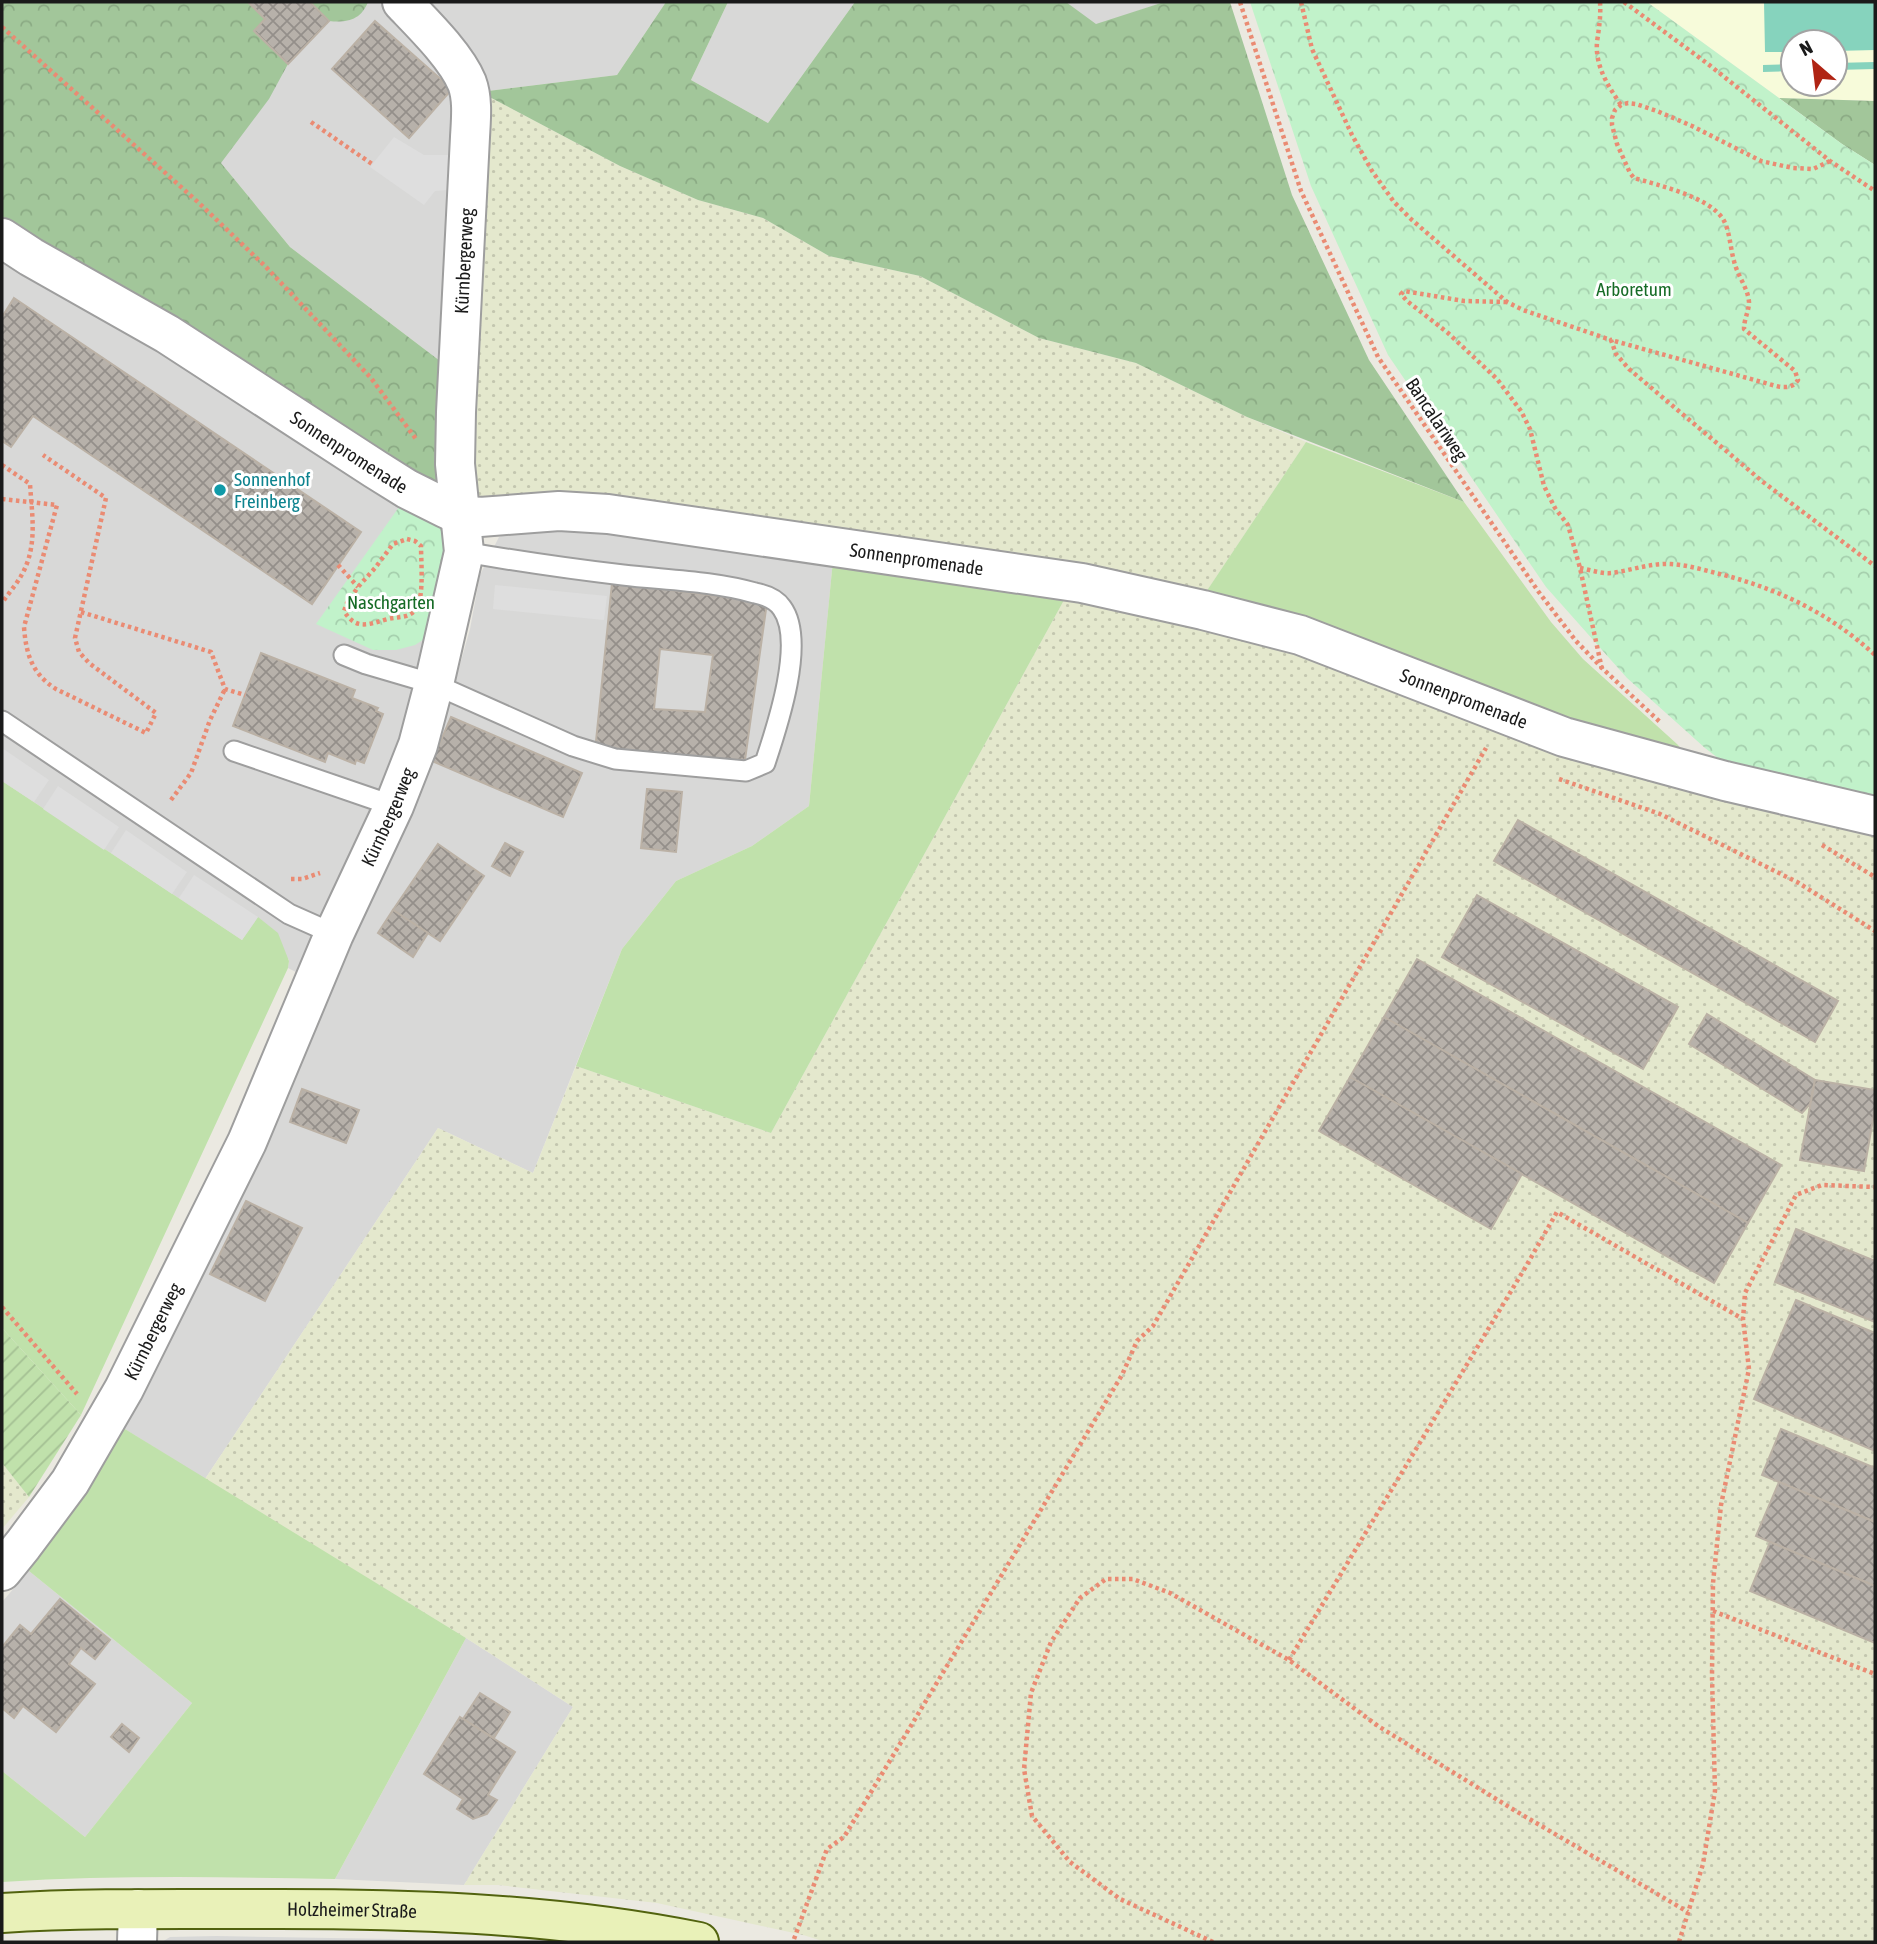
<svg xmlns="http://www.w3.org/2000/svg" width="1877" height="1944" viewBox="0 0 1877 1944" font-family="'Asap Condensed',sans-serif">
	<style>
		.residential { fill: #d8d8d7 }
		.education { fill: #f7fbda; fill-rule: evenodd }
		.farmland { fill: url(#farmland-dots) }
		.grass { fill: #c0e1ab }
		.forest { fill: url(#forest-crowns) }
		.park { fill: url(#park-crowns) }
		.garden { fill: url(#garden-furrows) }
		.pitch { fill: #86d3bd }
		.parking { fill: #dedede }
		.building { fill: url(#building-cross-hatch); stroke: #bbb1a5; stroke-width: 2; fill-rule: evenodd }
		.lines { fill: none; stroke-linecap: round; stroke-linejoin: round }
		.lane-casing { stroke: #9e9e9e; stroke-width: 23 }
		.street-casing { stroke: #9e9e9e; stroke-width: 42 }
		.secondary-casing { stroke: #52630f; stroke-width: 42 }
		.path { stroke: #ea8b73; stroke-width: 4.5; stroke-dasharray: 3.5 3.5; stroke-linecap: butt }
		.lane { stroke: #fff; stroke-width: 19 }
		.street { stroke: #fff; stroke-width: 38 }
		.secondary { stroke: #e9f1b8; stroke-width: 38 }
		.culture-dot { fill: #0f9aa8; stroke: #fff; stroke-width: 2.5 }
		.labels { text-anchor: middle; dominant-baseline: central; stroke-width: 6; stroke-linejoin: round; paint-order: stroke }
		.street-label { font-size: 19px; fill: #1a1a1a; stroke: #fff }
		.park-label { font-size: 19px; fill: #166b26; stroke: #fff }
		.culture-label { font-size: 19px; fill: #0d838f; stroke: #fff; text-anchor: start }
	</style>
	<defs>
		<pattern id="farmland-dots" width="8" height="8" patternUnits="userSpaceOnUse" patternTransform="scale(1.75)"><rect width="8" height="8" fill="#e4e8cd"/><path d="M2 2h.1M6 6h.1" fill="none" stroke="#c3c6af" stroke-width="1.8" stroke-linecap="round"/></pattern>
		<pattern id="forest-crowns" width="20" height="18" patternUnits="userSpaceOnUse" patternTransform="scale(1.75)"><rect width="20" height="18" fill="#a2c69a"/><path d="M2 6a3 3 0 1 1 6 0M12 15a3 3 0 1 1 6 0" fill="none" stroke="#8baa84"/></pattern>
		<pattern id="park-crowns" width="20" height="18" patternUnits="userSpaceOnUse" patternTransform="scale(1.75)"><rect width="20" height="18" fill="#c1f2ca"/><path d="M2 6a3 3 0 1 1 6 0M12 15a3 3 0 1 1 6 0" fill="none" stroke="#a5cfad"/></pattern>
		<pattern id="garden-furrows" width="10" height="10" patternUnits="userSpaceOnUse" patternTransform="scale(1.75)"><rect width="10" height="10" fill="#c0e1ab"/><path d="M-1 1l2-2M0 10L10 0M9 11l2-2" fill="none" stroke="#a4c093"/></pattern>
		<pattern id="building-cross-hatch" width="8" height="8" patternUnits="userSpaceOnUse" patternTransform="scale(1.75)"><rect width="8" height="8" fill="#b7b1aa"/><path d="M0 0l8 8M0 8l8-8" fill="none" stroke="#948f8a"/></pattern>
	</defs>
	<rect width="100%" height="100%" fill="#ebe9e1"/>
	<g class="residential">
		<polygon points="121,2 392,2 417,30 458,102 444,364 290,247 221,163"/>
		<polygon points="426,2 666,2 617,75 480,92"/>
		<polygon points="728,2 855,2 768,123 691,80"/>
		<polygon points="1066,2 1164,2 1096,25"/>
		<polygon points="2,252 435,518 428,684 300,974 288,968 289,960 258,918 242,940 2,781"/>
		<polygon points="575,522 833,560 809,806 752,846 676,881 622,949 533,1173 438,1128 205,1479 120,1426 450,700 470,629 480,575 499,537 514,529"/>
		<polygon points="29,1571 192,1703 85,1837 2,1771 2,1602"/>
		<polygon points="466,1638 573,1707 464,1885 335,1879"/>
		<polygon points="216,1936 391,1939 438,1942 162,1942 170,1937"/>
	</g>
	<path class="education" d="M1647,2H1875V101L1779,98ZM1793,42H1835V84H1793Z"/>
	<g class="farmland">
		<polygon points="480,92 620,166 698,200 763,218 829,256 920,276 1039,338 1136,363 1247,417 1306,442 1202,598 492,501 478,497 471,489"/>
		<polygon points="1069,591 1129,602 1875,824 1875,1942 826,1942 803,1935 657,1903 498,1885 464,1885 573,1707 466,1638 205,1479 438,1128 533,1173 576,1066 771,1133"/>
		<polygon points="2,1463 29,1497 2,1529"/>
	</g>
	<g class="grass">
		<polygon points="1306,442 1464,502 1551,622 1583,659 1677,744 1688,756 1582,731 1202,598"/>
		<polygon points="833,560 1069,591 771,1133 576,1066 622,949 676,881 752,846 809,806"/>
		<polygon points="2,781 242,940 258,917 278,933 289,961 288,968 81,1415 2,1328"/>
		<path d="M120,1426L466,1638L335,1879C224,1877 113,1875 2,1882V1771L85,1837L192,1703L29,1571L67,1518Z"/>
	</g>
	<g class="forest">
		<path d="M2,2H368C361,20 347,23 329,21L288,64L269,99L221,163L290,247L444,364L440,489L2,221Z"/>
		<polygon points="666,2 728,2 691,80 768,123 855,2 1066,2 1096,24 1164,2 1230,2 1292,195 1369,360 1464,502 1247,417 1136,363 1039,338 920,276 829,256 763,218 698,200 620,166 480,92 617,75"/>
		<polygon points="1779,98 1875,101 1875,165 1842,144"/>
	</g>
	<g class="park">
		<polygon points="1250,2 1647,2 1842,144 1875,165 1875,803 1731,768 1705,748 1627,678 1546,587 1388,355 1311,186"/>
		<polygon points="404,500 442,527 445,538 438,618 429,636 415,645 396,650 373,650 316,624"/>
	</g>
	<polygon class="garden" points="2,1328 81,1415 29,1497 2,1463"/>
	<g class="pitch">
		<polygon points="1764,2 1875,2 1875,50 1835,51 1835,42 1793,42 1793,52 1765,52"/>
		<polygon points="1875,62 1875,69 1835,70 1835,63"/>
		<polygon points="1793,64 1793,71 1763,72 1763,65"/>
	</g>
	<g class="parking">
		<polygon points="394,137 424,155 452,155 448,190 435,191 424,205 370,167"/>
		<polygon points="495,585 607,596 604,620 493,609"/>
		<polygon points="2,748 49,780 34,802 2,781"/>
		<polygon points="58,786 119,827 104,850 43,809"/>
		<polygon points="126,830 187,872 172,894 111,853"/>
		<polygon points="194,875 258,917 242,940 179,898"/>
	</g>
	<g class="building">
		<polygon points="248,2 310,2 329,21 288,64 254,31 265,19"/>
		<polygon points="375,21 452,89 409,138 332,69"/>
		<polygon points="14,298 361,532 312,604 33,416 11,447 2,441 2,317"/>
		<path d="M612,583L767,602L745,760L595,751ZM660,649L713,655L705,712L654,709Z"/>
		<polygon points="261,653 355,690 352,698 378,708 376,711 383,714 364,763 356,760 355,764 328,753 325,762 233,726"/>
		<polygon points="451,717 582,773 563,817 432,761"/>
		<polygon points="647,789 682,792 676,852 641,848"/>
		<polygon points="1518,820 1838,1001 1815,1042 1494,861"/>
		<polygon points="505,843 523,852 510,876 492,866"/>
		<polygon points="438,844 484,876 440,941 393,910"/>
		<polygon points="1477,895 1678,1007 1643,1069 1442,957"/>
		<polygon points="393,910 428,933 413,957 378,933"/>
		<polygon points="1417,959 1781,1165 1748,1223 1384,1017"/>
		<polygon points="1707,1014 1815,1080 1810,1104 1802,1113 1689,1044"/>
		<polygon points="1384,1017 1748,1223 1714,1283 1350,1077"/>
		<polygon points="1350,1077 1522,1174 1491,1229 1319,1131"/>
		<polygon points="1815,1080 1875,1090 1875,1108 1864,1171 1800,1160"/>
		<polygon points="302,1089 359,1110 346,1143 290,1122"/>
		<polygon points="246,1201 302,1228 265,1301 210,1274"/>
		<polygon points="1796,1229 1875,1261 1875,1322 1775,1282"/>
		<polygon points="1796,1300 1875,1333 1875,1451 1754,1399"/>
		<polygon points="1781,1429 1875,1468 1875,1522 1762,1475"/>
		<polygon points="1779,1482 1875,1522 1875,1586 1756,1536"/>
		<polygon points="1770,1542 1875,1586 1875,1643 1750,1591"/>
		<polygon points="60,1599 110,1640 95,1659 81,1648 69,1664 95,1684 56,1732 23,1706 14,1718 2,1708 2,1647 20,1625 31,1634"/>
		<polygon points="480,1693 510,1712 494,1738 463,1719"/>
		<polygon points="460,1717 515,1752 488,1795 497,1800 487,1814 473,1819 457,1809 463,1799 424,1774"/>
		<polygon points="122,1724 139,1738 129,1752 111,1737"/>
	</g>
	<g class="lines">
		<g class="lane-casing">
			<g id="lane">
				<path d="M344,655L366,664L434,684L573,746L615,759L746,771L765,763C777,727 806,641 782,608C776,599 765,595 755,593C713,581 665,580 623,575C570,569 517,561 464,552"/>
				<polyline points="2,721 289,914 334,934"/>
				<polyline points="234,751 394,806"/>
			</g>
		</g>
		<g class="street-casing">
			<g id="street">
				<path id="s1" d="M2,238L31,257L167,334L375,469L407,489L445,508L460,515L480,517L559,511L608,514L1082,583L1203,610L1300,635L1564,737L1725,781L1875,816"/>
				<path id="s2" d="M2,1571L23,1545L70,1482L124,1389L247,1142L334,934L394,806L418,745L434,684L464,552L455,464L456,412L470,137C471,119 473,99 467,83C456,56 422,23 402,2"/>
				<polyline points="137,1942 138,1909"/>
			</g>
		</g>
		<g class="secondary-casing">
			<g id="secondary">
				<path id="s3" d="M2,1913C83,1908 164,1909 245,1909C397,1908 550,1912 699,1942"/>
			</g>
		</g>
		<g class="path">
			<polyline points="1240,2 1301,191 1378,357 1538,591 1576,641 1603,669 1660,722"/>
			<polyline points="1301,2 1312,49 1352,135 1372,171 1394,202 1412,220 1507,302 1523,310 1611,340"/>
			<path d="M1600,2C1601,16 1599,28 1597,42C1595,66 1608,86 1621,105"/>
			<polyline points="1624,2 1708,64 1830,161 1875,191"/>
			<polyline points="2,27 199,203 265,266 371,378 416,439"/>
			<polyline points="311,122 372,164"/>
			<path d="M1830,161L1813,169L1793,168L1761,161L1692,126L1657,111L1636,104L1628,103L1621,105L1615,110L1612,118V125L1617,144L1630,173L1634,178C1658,185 1709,197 1723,219C1730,231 1730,247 1734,261C1737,275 1748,288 1749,302C1749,311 1744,319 1744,329L1795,371L1798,380C1793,388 1784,388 1776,386L1611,340L1616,354L1629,369L1763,482L1875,566"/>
			<polyline points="1507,302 1464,301 1404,291 1401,294 1407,301 1448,333 1497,379 1521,411 1530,429 1544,486 1555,508 1568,525 1580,568 1602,669"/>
			<path d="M2,465L30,484C32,516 38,547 21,576C16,585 8,594 2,603"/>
			<path d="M2,499L57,505L24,627C26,654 32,674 56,689L146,733L156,713L89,663L79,652L75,638L106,498L43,455"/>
			<path d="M407,539L415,541L421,546C421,561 424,595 417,607C411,619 399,616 388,619C369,624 356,631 344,611L347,603L358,587L375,568L393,544Z"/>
			<polyline points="338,565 358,587"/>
			<path d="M1580,568C1591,570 1602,574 1612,573C1632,570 1651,563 1671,564C1689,565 1707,571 1724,575C1783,591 1830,614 1875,655"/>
			<polyline points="81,612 211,652 225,689 245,695"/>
			<polyline points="1559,779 1660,814 1797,882 1875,931"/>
			<polyline points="171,800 191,773 210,720 225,689"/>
			<polyline points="1822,845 1875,877"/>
			<polyline points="291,879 302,879 320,873"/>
			<polyline points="2,1307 77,1394"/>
			<polyline points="1713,1611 1875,1674"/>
			<polyline points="1289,1660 1525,1268 1557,1212 1743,1319"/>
			<polyline points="794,1939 827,1849 844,1837 1122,1375 1137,1341 1153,1326 1486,748"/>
			<polyline points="1213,1942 1120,1899 1070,1862 1032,1816 1024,1769 1031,1693 1051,1642 1080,1598 1106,1579 1133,1579 1170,1593 1289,1660 1378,1726 1514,1810 1688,1912"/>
			<polyline points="1679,1942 1703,1864 1715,1791 1712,1676 1713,1583 1721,1505 1749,1369 1743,1319 1745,1293 1796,1195 1822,1185 1875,1187"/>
		</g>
		<use href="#lane" class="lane"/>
		<use href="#street" class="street"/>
		<use href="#secondary" class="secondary"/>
	</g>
	<circle class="culture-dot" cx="220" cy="490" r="7"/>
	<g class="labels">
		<g class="street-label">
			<text stroke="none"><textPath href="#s2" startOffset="1418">Kürnbergerweg</textPath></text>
			<text transform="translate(1437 419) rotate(56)">Bancalariweg</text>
			<text stroke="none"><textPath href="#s1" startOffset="408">Sonnenpromenade</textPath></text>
			<text stroke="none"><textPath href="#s1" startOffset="996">Sonnenpromenade</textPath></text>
			<text stroke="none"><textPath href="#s1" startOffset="1563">Sonnenpromenade</textPath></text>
			<text stroke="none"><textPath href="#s2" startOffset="850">Kürnbergerweg</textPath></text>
			<text stroke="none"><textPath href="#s2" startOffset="284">Kürnbergerweg</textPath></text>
			<text stroke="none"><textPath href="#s3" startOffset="350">Holzheimer Straße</textPath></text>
		</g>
		<g class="park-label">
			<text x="1634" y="289">Arboretum</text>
			<text x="391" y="602">Naschgarten</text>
		</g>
		<g class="culture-label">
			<text x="234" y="479">Sonnenhof<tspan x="234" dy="22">Freinberg</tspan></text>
		</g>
	</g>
	<rect width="1877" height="1944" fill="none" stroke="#1a1a1a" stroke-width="7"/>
	<g transform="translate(1814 63) rotate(332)"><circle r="33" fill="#ffffff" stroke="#a3a3a3" stroke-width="2"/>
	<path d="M0-5L12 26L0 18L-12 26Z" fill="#b02414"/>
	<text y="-10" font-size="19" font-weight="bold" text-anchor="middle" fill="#1a1a1a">N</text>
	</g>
</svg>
